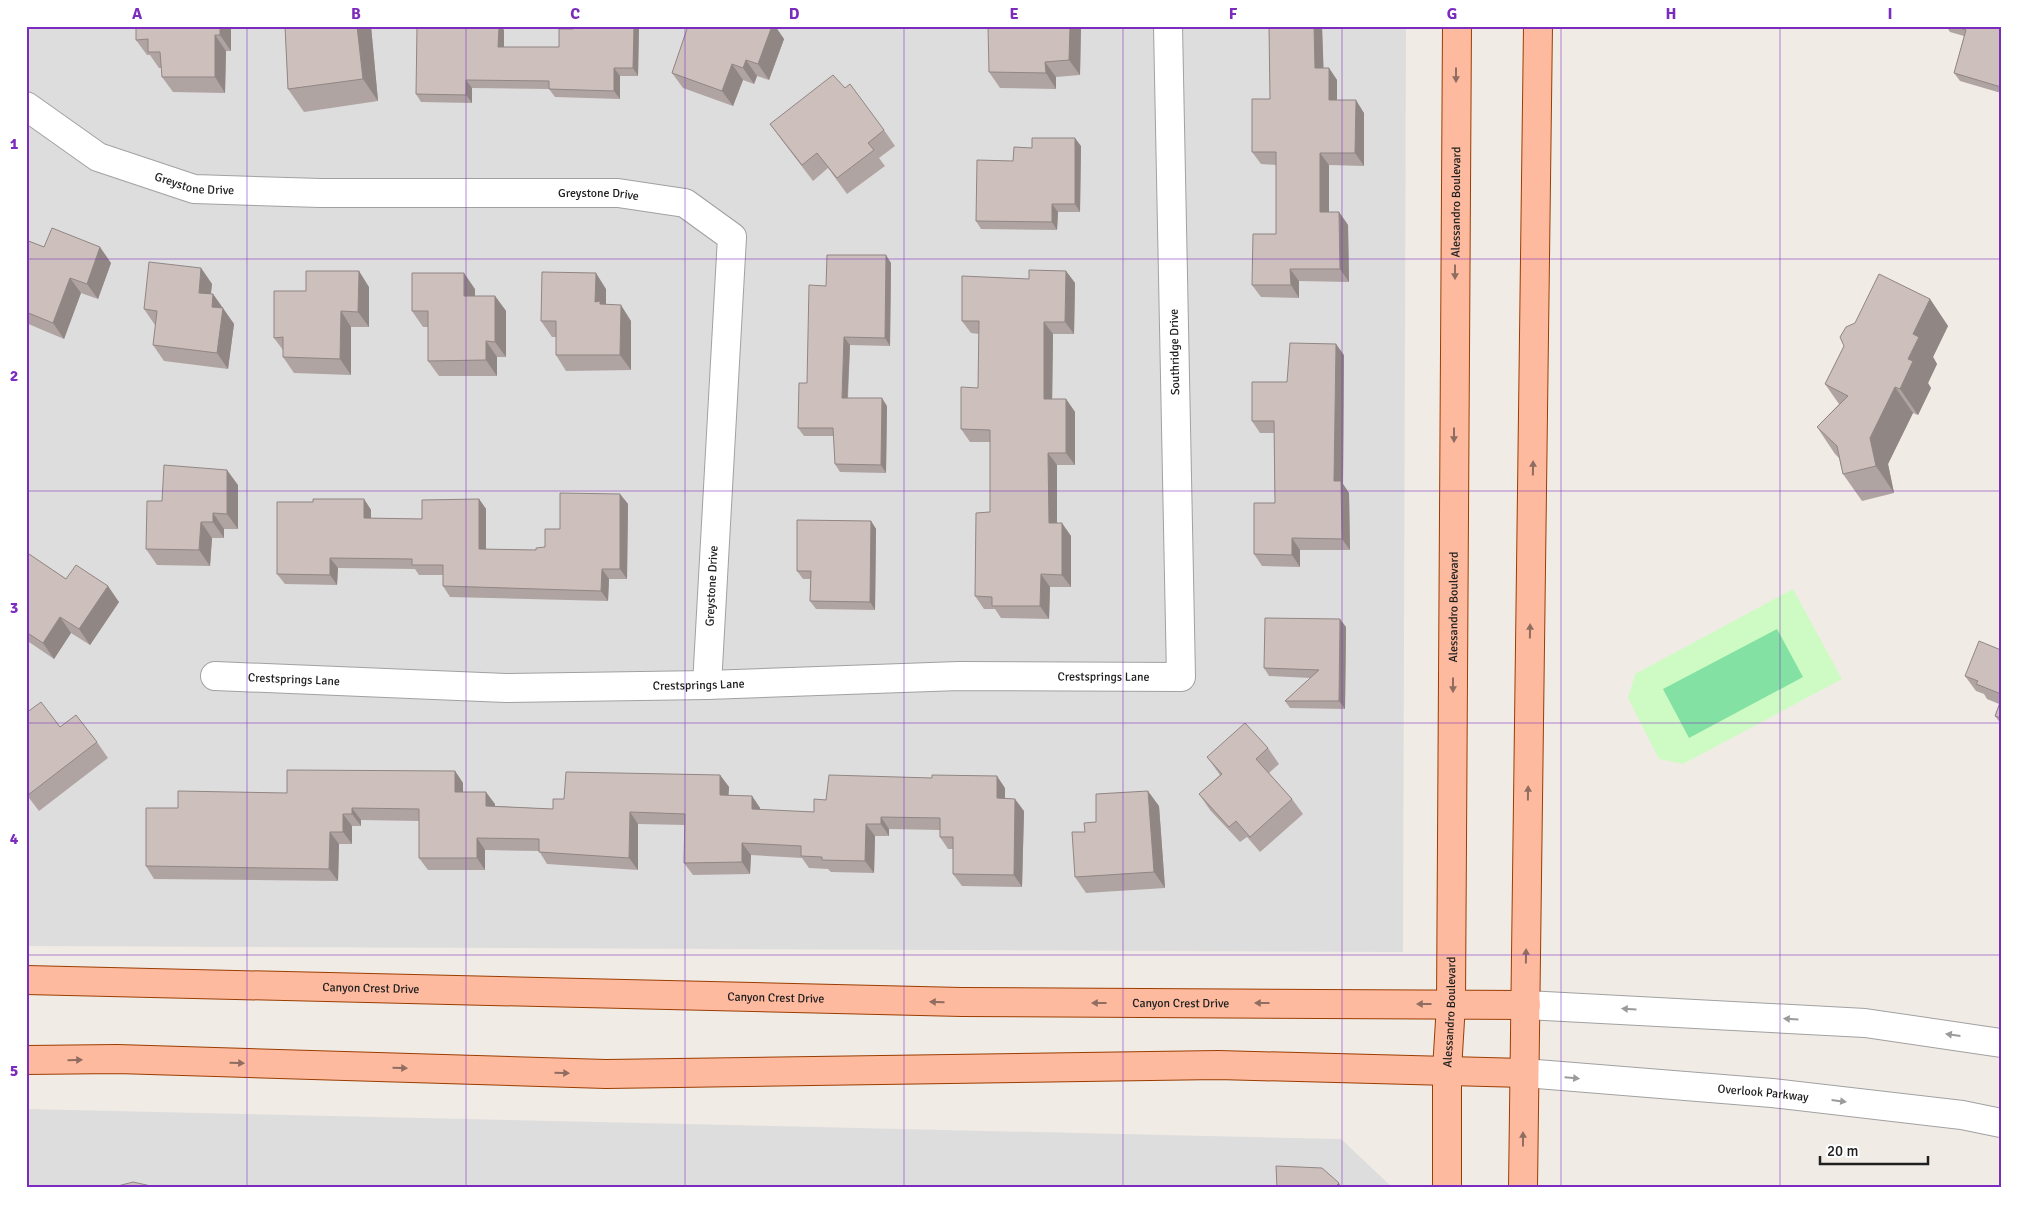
<svg xmlns="http://www.w3.org/2000/svg" width="2027" height="1214" viewBox="0 0 2027 1214" font-family="Signika,sans-serif">
	<style>
		.residential { fill: #dedddd }
		.park { fill: #cefbc4 }
		.pitch { fill: #83e1a3 }
		.lines { fill: none; stroke-linecap: round; stroke-linejoin: round }
		.minor-casing { stroke: #a1a1a1; stroke-width: 30 }
		.major-casing { stroke: #9c3d00; stroke-width: 30 }
		.minor { stroke: #fff; stroke-width: 28 }
		.major { stroke: #feba9f; stroke-width: 28 }
		.wall { fill: #b0a4a2 }
		.shaded-wall { fill: #908684 }
		.building { fill: #cdbfbc; stroke: #908684 }
		.oneway { fill: #8f6d60 }
		.oneway2 { fill: #9b9b9b }
		.grid { fill: none; stroke: #7b2cbf; stroke-width: 1; stroke-opacity: 0.55 }
		.labels { text-anchor: middle; dominant-baseline: central; stroke-width: 4; stroke-linejoin: round; paint-order: stroke }
		.street-label { font-size: 12px; fill: #202020; stroke: #fff }
		.neatline { fill: none; stroke: #7b2cbf; stroke-width: 2 }
		.grid-label { font-size: 16px; text-anchor: middle; font-weight: bold; fill: #7b2cbf }
	</style>
	<rect width="100%" height="100%" fill="#f1ebe6"/>
	<g class="residential">
		<polygon points="26,26 1406,26 1403,952 26,946"/>
		<polygon points="26,1109 1341,1139 1393,1188 26,1188"/>
	</g>
	<polygon class="park" points="1793,589 1842,679 1683,764 1659,759 1628,698 1635,674"/>
	<polygon class="pitch" points="1777,629 1803,677 1689,738 1663,689"/>
	<g class="lines">
		<g class="minor-casing">
			<g id="minor">
				<path id="s1" d="M26,106L98,157L194,189L320,193H618L685,203L732,237L707,685"/>
				<path id="s2" d="M215,676L506,688L707,685L959,676L1181,677L1168,26"/>
				<polyline points="1526,1005 1865,1023 2001,1043"/>
				<path id="s3" d="M1524,1073L1772,1093L1962,1115L2001,1123"/>
			</g>
		</g>
		<g class="major-casing">
			<g id="major">
				<path id="s4" d="M26,980L962,1002L1526,1005"/>
				<polyline points="26,1060 117,1059 606,1074 1218,1065 1524,1073"/>
				<path id="s5" d="M1447,1188V1070L1451,1004L1457,26"/>
				<polyline points="1523,1188 1538,26"/>
			</g>
		</g>
		<use href="#minor" class="minor"/>
		<use href="#major" class="major"/>
	</g>
	<g class="wall">
		<polygon points="231,26 231,51 226,51 225,93 173,92 162,77 162,68 159,68 150,55 147,55 136,40"/>
		<polygon points="285,26 371,26 378,101 304,112 288,89"/>
		<polygon points="639,26 638,76 620,76 620,99 555,97 549,89 472,88 472,103 421,102 416,94 504,30 504,47 559,47 573,29"/>
		<polygon points="688,26 775,26 784,39 769,80 757,76 754,84 743,80 733,106 683,88 672,73"/>
		<polygon points="1081,26 1080,75 1056,77 1056,89 1000,88 989,72"/>
		<polygon points="1263,26 1322,26 1323,68 1329,68 1337,80 1337,100 1364,113 1364,166 1329,165 1329,212 1339,212 1348,225 1349,282 1299,281 1299,298 1261,297 1252,285 1276,234 1276,165 1261,164 1252,152 1270,99 1269,27 1264,27"/>
		<polygon points="1946,26 2001,26 2001,93 1960,81 1954,73 1964,36 1950,32"/>
		<polygon points="770,124 884,130 895,146 879,158 885,166 847,194 828,168 813,181 781,139"/>
		<polygon points="1081,146 1080,212 1058,212 1057,230 981,229 976,221 1013,161 1032,148"/>
		<polygon points="26,240 44,247 111,263 98,299 81,293 64,339 26,323"/>
		<polygon points="891,263 890,346 850,345 848,398 887,406 886,473 840,472 835,464 834,436 804,436 798,428 826,286"/>
		<polygon points="201,268 212,284 211,294 213,294 234,324 228,369 164,361 153,345 156,325 155,325 144,309"/>
		<polygon points="1066,271 1075,283 1074,334 1053,334 1052,399 1066,399 1075,412 1075,465 1057,465 1057,523 1071,536 1071,587 1050,587 1049,619 1001,618 995,609 984,609 975,596 990,512 990,442 970,442 961,429 978,388 979,334 971,333 962,321 1029,279"/>
		<polygon points="369,287 369,327 351,327 351,375 294,373 283,357 283,350 274,338 306,291"/>
		<polygon points="475,289 475,296 495,296 506,311 506,357 497,357 497,376 439,376 428,361 428,327 423,327 412,311"/>
		<polygon points="606,289 606,305 631,321 631,370 566,371 556,355 556,337 552,337 541,321"/>
		<polygon points="1930,299 1948,326 1933,357 1937,364 1928,383 1931,388 1918,415 1913,413 1888,464 1894,493 1862,501 1843,474 1839,458 1835,454 1817,427 1839,404 1825,384 1844,346"/>
		<polygon points="1344,355 1343,484 1349,493 1350,550 1300,550 1300,567 1262,566 1254,554 1275,503 1274,433 1260,433 1252,421"/>
		<polygon points="238,485 238,529 224,529 224,538 212,538 210,566 157,565 146,549 162,501"/>
		<polygon points="620,494 628,504 627,579 609,579 608,601 450,597 443,586 443,575 419,575 415,569 338,568 337,585 285,584 277,574 313,502 364,499 371,510 371,518 422,519 479,499 486,509 486,549 536,550 545,547 560,529"/>
		<polygon points="871,521 876,529 875,610 816,609 810,601 811,579 803,579 797,571"/>
		<polygon points="26,552 66,579 119,602 90,645 71,633 54,659 26,640"/>
		<polygon points="1346,627 1345,709 1290,708 1285,701 1310,678 1269,676 1264,668"/>
		<polygon points="2001,650 2001,724 1995,716 1999,704 1987,699 1984,694 1976,691 1965,676"/>
		<polygon points="60,727 97,742 108,758 39,811 26,794"/>
		<polygon points="1268,748 1279,764 1269,773 1292,799 1303,814 1260,852 1247,837 1240,842 1210,810 1199,794 1220,775 1207,757"/>
		<polygon points="455,771 463,783 463,792 495,804 495,806 553,809 564,799 720,775 729,787 728,795 752,796 760,808 760,810 814,812 826,800 1005,788 1005,799 1024,811 1022,887 962,886 953,874 953,849 948,849 940,837 940,830 889,829 889,836 875,836 874,873 831,872 828,869 809,868 802,858 751,855 750,874 693,875 684,863 685,825 638,824 638,870 547,864 539,851 485,850 485,870 428,870 419,858 419,821 361,820 361,826 352,826 352,844 339,844 338,881 154,879 146,866 178,808 287,793"/>
		<polygon points="1159,806 1165,888 1086,893 1075,877 1085,832 1096,822"/>
	</g>
	<g class="shaded-wall">
		<polygon points="220,26 231,26 231,51 220,35"/>
		<polygon points="357,26 371,26 378,101 363,79"/>
		<polygon points="499,26 501,26 504,30 504,54 498,47"/>
		<polygon points="634,26 639,26 638,76 633,68"/>
		<polygon points="772,26 775,26 784,39 769,80 758,64"/>
		<polygon points="1070,26 1081,26 1080,75 1069,60"/>
		<polygon points="1314,26 1322,26 1324,80 1315,68"/>
		<polygon points="215,35 226,51 225,93 215,77"/>
		<polygon points="746,60 757,76 754,84 743,68"/>
		<polygon points="1045,62 1056,77 1056,89 1046,73"/>
		<polygon points="732,64 743,80 733,106 722,91"/>
		<polygon points="614,68 620,76 620,99 614,91"/>
		<polygon points="1329,68 1337,80 1337,112 1329,100"/>
		<polygon points="466,80 472,88 472,103 466,95"/>
		<polygon points="1356,100 1364,113 1364,166 1355,153"/>
		<polygon points="1075,138 1081,146 1080,212 1075,204"/>
		<polygon points="1320,153 1329,165 1329,224 1320,212"/>
		<polygon points="1052,204 1058,212 1057,230 1052,222"/>
		<polygon points="1339,212 1348,225 1349,282 1340,269"/>
		<polygon points="100,247 111,263 98,299 87,284"/>
		<polygon points="886,255 891,263 890,346 885,338"/>
		<polygon points="201,268 212,284 209,308 199,293"/>
		<polygon points="1290,269 1299,281 1299,298 1291,285"/>
		<polygon points="359,271 369,287 369,327 358,312"/>
		<polygon points="1066,271 1075,283 1074,334 1065,322"/>
		<polygon points="464,273 475,289 475,311 464,296"/>
		<polygon points="596,273 606,289 606,311 595,302"/>
		<polygon points="70,278 81,293 64,339 53,323"/>
		<polygon points="213,294 234,324 228,369 217,353 212,307"/>
		<polygon points="495,296 506,311 506,357 495,342"/>
		<polygon points="1930,299 1948,326 1933,357 1937,364 1928,383 1931,388 1918,415 1900,389 1908,359 1913,334"/>
		<polygon points="621,305 631,321 631,370 620,355"/>
		<polygon points="341,311 351,327 351,375 340,359"/>
		<polygon points="1044,322 1053,334 1052,412 1044,399"/>
		<polygon points="844,337 850,345 847,406 842,398"/>
		<polygon points="486,341 497,357 497,376 486,360"/>
		<polygon points="1336,344 1344,355 1343,484 1349,493 1350,550 1342,539 1334,481"/>
		<polygon points="1895,387 1913,413 1888,464 1894,493 1876,466 1870,438"/>
		<polygon points="882,398 887,406 886,473 881,465"/>
		<polygon points="1066,399 1075,412 1075,465 1066,453"/>
		<polygon points="1048,453 1057,465 1057,535 1049,523"/>
		<polygon points="227,470 238,485 238,529 227,514"/>
		<polygon points="620,494 628,504 627,579 620,569"/>
		<polygon points="364,499 371,510 371,528 364,518"/>
		<polygon points="479,499 486,509 486,559 479,549"/>
		<polygon points="213,513 224,529 224,538 213,522"/>
		<polygon points="871,521 876,529 875,610 870,602"/>
		<polygon points="201,522 212,538 210,566 199,550"/>
		<polygon points="1062,523 1071,536 1071,587 1062,575"/>
		<polygon points="1292,538 1300,550 1300,567 1292,555"/>
		<polygon points="330,558 338,568 337,585 330,575"/>
		<polygon points="602,569 609,579 608,601 601,591"/>
		<polygon points="1041,574 1050,587 1049,619 1040,606"/>
		<polygon points="108,586 119,602 90,645 79,629"/>
		<polygon points="60,617 71,633 54,659 43,643"/>
		<polygon points="1340,619 1346,627 1345,709 1339,701"/>
		<polygon points="455,771 463,783 463,804 455,792"/>
		<polygon points="720,775 729,787 728,807 720,795"/>
		<polygon points="997,776 1005,788 1005,811 997,798"/>
		<polygon points="1148,791 1159,806 1165,888 1154,872"/>
		<polygon points="486,792 495,804 495,818 486,806"/>
		<polygon points="752,796 760,808 760,821 752,809"/>
		<polygon points="1015,799 1024,811 1022,887 1014,875"/>
		<polygon points="352,808 361,820 361,826 352,814"/>
		<polygon points="630,812 638,824 638,870 629,858"/>
		<polygon points="343,814 352,826 352,844 343,832"/>
		<polygon points="881,817 889,829 889,836 881,824"/>
		<polygon points="866,824 875,836 874,873 865,861"/>
		<polygon points="330,832 339,844 338,881 329,869"/>
		<polygon points="477,838 485,850 485,870 477,858"/>
		<polygon points="742,843 751,855 750,874 742,862"/>
		<polygon points="1339,1183 1342,1188 1334,1188"/>
	</g>
	<g class="building">
		<polygon points="136,26 220,26 220,35 215,35 215,77 162,77 160,52 148,52 148,39 136,40"/>
		<polygon points="285,26 357,26 363,79 288,89"/>
		<polygon points="417,26 499,26 498,47 559,47 559,29 573,29 573,26 634,26 633,68 614,68 614,91 549,89 549,81 466,80 466,95 416,94"/>
		<polygon points="688,26 772,26 758,64 746,60 743,68 732,64 722,91 672,73"/>
		<polygon points="988,26 1070,26 1069,60 1045,62 1046,73 989,72"/>
		<polygon points="1269,26 1314,26 1315,68 1329,68 1329,100 1356,100 1355,153 1320,153 1320,212 1339,212 1340,269 1290,269 1291,285 1252,285 1253,234 1276,234 1276,152 1252,152 1252,99 1270,99"/>
		<polygon points="1953,26 2001,26 2001,87 1954,73 1966,30"/>
		<polygon points="833,75 845,88 850,84 884,130 868,143 874,150 837,178 817,153 802,165 770,124"/>
		<polygon points="1032,138 1075,138 1075,204 1052,204 1052,222 976,221 977,160 1013,161 1014,147 1032,148"/>
		<polygon points="52,228 100,247 87,284 70,278 53,323 26,312 26,240 44,247"/>
		<polygon points="827,255 886,255 885,338 844,337 842,398 882,398 881,465 835,464 833,428 798,428 799,383 807,383 809,285 826,286"/>
		<polygon points="149,262 201,268 199,293 213,294 212,307 223,308 217,353 153,345 157,311 144,309"/>
		<polygon points="1029,270 1066,271 1065,322 1044,322 1044,399 1066,399 1066,453 1048,453 1049,523 1062,523 1062,575 1041,574 1040,606 992,606 992,597 975,596 976,513 990,512 990,430 961,429 961,387 978,388 979,321 962,321 962,276 1029,279"/>
		<polygon points="306,271 359,271 358,312 341,311 340,359 283,357 283,337 274,338 274,291 306,291"/>
		<polygon points="542,272 596,273 595,302 600,301 600,304 621,305 620,355 556,355 556,321 541,321"/>
		<polygon points="412,273 464,273 464,296 495,296 495,342 486,341 486,360 428,361 428,311 412,311"/>
		<polygon points="1879,274 1930,299 1913,334 1919,337 1908,359 1913,361 1900,389 1895,387 1870,438 1876,466 1843,474 1837,446 1817,427 1848,396 1825,384 1844,346 1840,337 1846,327 1855,323"/>
		<polygon points="1290,343 1336,344 1334,481 1341,481 1342,539 1292,538 1292,555 1254,554 1254,503 1275,503 1274,421 1252,421 1252,382 1287,382"/>
		<polygon points="164,465 227,470 227,514 213,513 213,522 201,522 199,550 146,549 147,501 162,501"/>
		<polygon points="560,493 620,494 620,569 602,569 601,591 443,586 443,565 412,565 412,559 330,558 330,575 277,574 277,502 313,502 313,499 364,499 364,518 422,519 422,500 479,499 479,549 536,550 536,548 545,547 545,529 560,529"/>
		<polygon points="797,520 871,521 870,602 810,601 811,571 797,571"/>
		<polygon points="26,552 66,579 76,565 108,586 79,629 60,617 43,643 26,632"/>
		<polygon points="1265,618 1340,619 1339,701 1285,701 1319,670 1264,668"/>
		<polygon points="1979,641 2001,650 2001,694 1976,684 1978,681 1965,676"/>
		<polygon points="2001,700 2001,718 1995,716"/>
		<polygon points="41,702 60,727 76,715 97,742 28,795 26,793 26,713"/>
		<polygon points="1245,723 1268,748 1256,759 1292,799 1250,837 1236,821 1229,827 1199,794 1222,774 1207,757"/>
		<polygon points="287,770 455,771 455,792 486,792 486,806 553,809 553,799 564,799 566,772 720,775 720,795 752,796 752,809 814,812 814,799 826,800 829,775 932,778 932,775 997,776 997,798 1015,799 1014,875 953,874 953,837 940,837 940,818 881,817 881,824 866,824 865,861 822,860 822,857 801,856 801,846 742,843 742,862 684,863 685,814 630,812 629,858 539,852 539,839 477,838 477,858 419,858 419,809 352,808 352,814 343,814 343,832 330,832 329,869 146,866 146,808 178,808 178,791 287,793"/>
		<polygon points="1148,791 1154,872 1075,877 1072,832 1085,832 1084,823 1096,822 1096,794"/>
		<polygon points="1276,1166 1322,1168 1339,1183 1334,1188 1277,1188"/>
		<polygon points="133,1182 160,1188 110,1188"/>
	</g>
	<defs><path id="oneway-solid" d="M-6-.8H1V-3.2L6.5 0L1 3.2V.8H-6Z" transform="scale(1.25)"/></defs>
	<g class="oneway">
		<use href="#oneway-solid" transform="translate(1456 75) rotate(90)"/>
		<use href="#oneway-solid" transform="translate(1455 272) rotate(90)"/>
		<use href="#oneway-solid" transform="translate(1454 435) rotate(90)"/>
		<use href="#oneway-solid" transform="translate(1533 468) rotate(-89)"/>
		<use href="#oneway-solid" transform="translate(1530 631) rotate(-89)"/>
		<use href="#oneway-solid" transform="translate(1453 685) rotate(90)"/>
		<use href="#oneway-solid" transform="translate(1528 793) rotate(-89)"/>
		<use href="#oneway-solid" transform="translate(1526 956) rotate(-89)"/>
		<use href="#oneway-solid" transform="translate(937 1002) rotate(-179)"/>
		<use href="#oneway-solid" transform="translate(1099 1003) rotate(-180)"/>
		<use href="#oneway-solid" transform="translate(1262 1003) rotate(-180)"/>
		<use href="#oneway-solid" transform="translate(1424 1004) rotate(-180)"/>
		<use href="#oneway-solid" transform="translate(75 1060) rotate(-1)"/>
		<use href="#oneway-solid" transform="translate(237 1063) rotate(2)"/>
		<use href="#oneway-solid" transform="translate(400 1068) rotate(2)"/>
		<use href="#oneway-solid" transform="translate(562 1073) rotate(2)"/>
		<use href="#oneway-solid" transform="translate(1523 1139) rotate(-90)"/>
	</g>
	<g class="oneway2">
		<use href="#oneway-solid" transform="translate(1629 1009) rotate(-177)"/>
		<use href="#oneway-solid" transform="translate(1791 1019) rotate(-177)"/>
		<use href="#oneway-solid" transform="translate(1953 1035) rotate(-172)"/>
		<use href="#oneway-solid" transform="translate(1572 1078) rotate(5)"/>
		<use href="#oneway-solid" transform="translate(1839 1101) rotate(7)"/>
	</g>
	<path class="grid" d="M247,26V1188M466,26V1188M685,26V1188M904,26V1188M1123,26V1188M1342,26V1188M1561,26V1188M1780,26V1188M26,259H2001M26,491H2001M26,723H2001M26,955H2001"/>
	<g class="labels">
		<g class="street-label">
			<text stroke="none"><textPath href="#s1" startOffset="189">Greystone Drive</textPath></text>
			<text stroke="none"><textPath href="#s1" startOffset="594">Greystone Drive</textPath></text>
			<text stroke="none"><textPath href="#s5" startOffset="986">Alessandro Boulevard</textPath></text>
			<text transform="translate(1175 352) rotate(-91)">Southridge Drive</text>
			<text transform="translate(712 586) rotate(-87)">Greystone Drive</text>
			<text stroke="none"><textPath href="#s5" startOffset="581">Alessandro Boulevard</textPath></text>
			<text stroke="none"><textPath href="#s2" startOffset="889">Crestsprings Lane</textPath></text>
			<text stroke="none"><textPath href="#s2" startOffset="79">Crestsprings Lane</textPath></text>
			<text stroke="none"><textPath href="#s2" startOffset="484">Crestsprings Lane</textPath></text>
			<text stroke="none"><textPath href="#s4" startOffset="345">Canyon Crest Drive</textPath></text>
			<text stroke="none"><textPath href="#s4" startOffset="750">Canyon Crest Drive</textPath></text>
			<text stroke="none"><textPath href="#s4" startOffset="1155">Canyon Crest Drive</textPath></text>
			<text stroke="none"><textPath href="#s5" startOffset="176">Alessandro Boulevard</textPath></text>
			<text stroke="none"><textPath href="#s3" startOffset="240">Overlook Parkway</textPath></text>
		</g>
	</g>
	<rect width="2027" height="1214" fill="none" stroke="#ffffff" stroke-width="55"/>
	<path d="M1820 1156v8h108v-8" fill="none" stroke="#202020" stroke-width="2.5"/>
	<text x="1827" y="1156" font-size="15" fill="#202020" stroke="#ffffff" stroke-width="4" paint-order="stroke">20 m</text>
	<rect x="28" y="28" width="1972" height="1158" class="neatline"/>
	<g class="grid-label">
		<text x="137" y="19">A</text>
		<text x="356" y="19">B</text>
		<text x="575" y="19">C</text>
		<text x="794" y="19">D</text>
		<text x="1014" y="19">E</text>
		<text x="1233" y="19">F</text>
		<text x="1452" y="19">G</text>
		<text x="1671" y="19">H</text>
		<text x="1890" y="19">I</text>
		<text x="14" y="149">1</text>
		<text x="14" y="381">2</text>
		<text x="14" y="613">3</text>
		<text x="14" y="844">4</text>
		<text x="14" y="1076">5</text>
	</g>
</svg>
